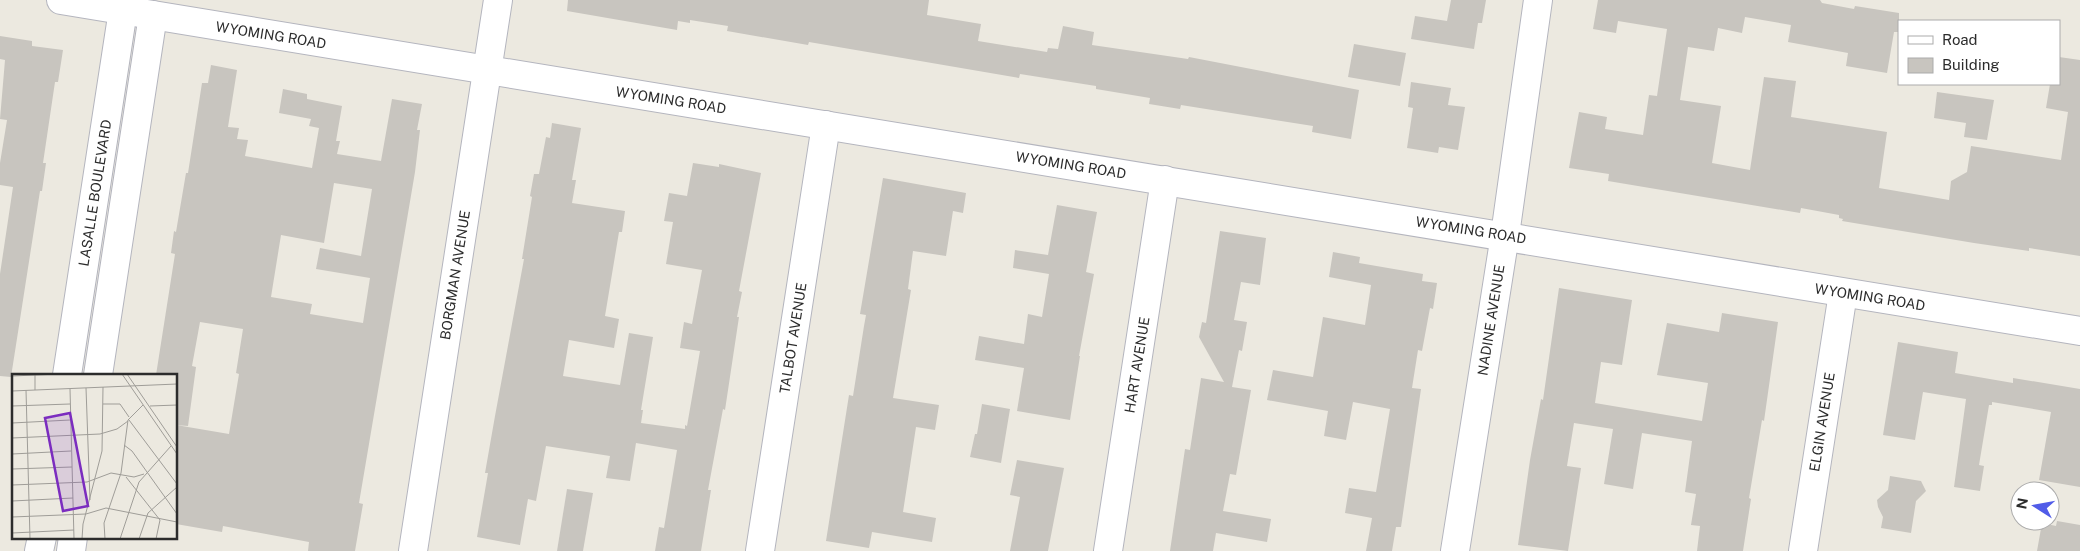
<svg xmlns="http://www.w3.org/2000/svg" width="2080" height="551" viewBox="0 0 2080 551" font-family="'Public Sans',sans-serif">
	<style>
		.building { fill: #c8c5bf; fill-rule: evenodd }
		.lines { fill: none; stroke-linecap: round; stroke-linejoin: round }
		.street-casing { stroke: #b4b5be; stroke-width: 30 }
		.street { stroke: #fff; stroke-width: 28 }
		.labels { text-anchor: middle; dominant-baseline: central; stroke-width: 4; stroke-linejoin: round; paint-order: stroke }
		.street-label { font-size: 14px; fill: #2c2c2c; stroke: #fff }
		.inset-road { fill: none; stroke: #9f9d98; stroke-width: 1 }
		.view { fill: #7b2cbf; fill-opacity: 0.15; stroke: #7b2cbf; stroke-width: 2.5 }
		.inset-edge { fill: none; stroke: #2c2c2c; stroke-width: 2.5 }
	</style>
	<rect width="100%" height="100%" fill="#ece9e0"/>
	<g class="building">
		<polygon points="568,0 929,0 927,15 981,24 978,41 1047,52 1048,48 1058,49 1063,26 1094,32 1092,45 1188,59 1189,57 1359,90 1351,139 1312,132 1313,126 1181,105 1180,109 1149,104 1150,98 1096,89 1096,86 1020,74 1019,78 809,42 808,45 727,31 728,26 690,20 690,23 678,21 677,30 567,11"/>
		<polygon points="1451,0 1486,0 1482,23 1478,23 1474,49 1411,39 1415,16 1447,21"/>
		<polygon points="1598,0 1820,0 1822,3 1854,9 1855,6 1899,13 1899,32 1894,32 1887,73 1846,66 1848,53 1788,42 1791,25 1745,17 1742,33 1718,28 1714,51 1688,47 1680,100 1721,106 1712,163 1750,170 1764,77 1796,81 1791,117 1887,132 1879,188 1949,200 1951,181 1967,172 1971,146 2061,160 2068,112 2046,108 2050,84 2059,84 2059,57 2080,60 2080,256 2029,248 2029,251 1974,243 1842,221 1843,219 1839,218 1839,215 1801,208 1800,213 1608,181 1609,174 1569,168 1579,112 1607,117 1605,129 1643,135 1649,95 1657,96 1667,29 1618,21 1616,33 1593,29"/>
		<polygon points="0,36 32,41 32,46 63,50 58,82 55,82 43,163 46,163 42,191 40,191 11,377 0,376 0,274 13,187 0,185 0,163 7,120 0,119 5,60 0,59"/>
		<polygon points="1354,44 1406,53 1400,86 1348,77"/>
		<path d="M211,65L237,70L228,127L239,128L237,139L248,140L245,156L312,168L319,128L309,126L311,119L279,113L283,89L307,94V99L342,106L336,141H340L337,154L381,161L392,99L422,104L417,130H420L415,172L359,503L363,504L355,551H308L309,542L223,526L222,532L176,524V425L229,434L239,374L236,373L243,329L200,322L192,366L196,367L188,426L176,425V375H156L175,254L171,253L174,231L176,232L186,173H188L202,83H208ZM334,183L372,189L361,256L320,248L316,269L370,278L363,323L310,314L312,304L271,297L281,235L324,243Z"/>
		<polygon points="1411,82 1451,88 1448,105 1465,107 1458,150 1439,147 1438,153 1407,148 1413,108 1408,107"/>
		<polygon points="1937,92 1994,100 1987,140 1964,137 1966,123 1934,118"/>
		<polygon points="552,123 581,128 572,180 576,180 572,203 625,211 622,232 619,232 605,316 619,319 614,348 569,340 563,376 620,385 629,333 653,337 641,410 643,410 641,423 685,429 685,425 687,426 700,351 680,348 684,322 692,324 702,270 666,264 673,222 664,221 669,193 687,196 693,163 719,167 719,164 761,173 739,291 742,292 737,317 739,317 725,410 723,409 708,490 711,490 701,551 655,551 659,527 664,528 677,450 636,443 630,481 606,478 610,456 546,446 536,501 528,499 520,545 477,537 488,473 485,473 495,416 524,259 522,259 532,197 530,196 534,174 539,174 546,137 550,138"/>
		<polygon points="883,178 966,193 963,213 953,211 946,256 913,251 908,289 911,290 893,398 939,405 935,430 916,427 903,512 936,518 932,542 872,532 869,548 826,541 849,395 853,396 864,326 866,315 860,314"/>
		<polygon points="1057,205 1097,212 1086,272 1094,274 1079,356 1080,356 1070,420 1017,411 1024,368 975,360 979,336 1024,344 1028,314 1042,317 1049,274 1013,268 1015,250 1048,255"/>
		<polygon points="1220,231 1266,238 1260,285 1241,282 1234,320 1247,322 1242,351 1239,350 1232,387 1251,390 1236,475 1230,474 1223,511 1271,519 1267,542 1216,533 1213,551 1170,551 1185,449 1190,450 1201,378 1224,382 1199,337 1202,322 1206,323"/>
		<polygon points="1333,252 1360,257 1359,263 1423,274 1422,281 1437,283 1433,309 1430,308 1422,351 1418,350 1412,388 1421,389 1401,527 1396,527 1392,551 1366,551 1372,518 1345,513 1349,488 1376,492 1390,409 1353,402 1346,440 1324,436 1328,411 1267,400 1273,370 1313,377 1323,317 1365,325 1371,285 1329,277"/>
		<polygon points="1559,288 1632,300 1622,365 1601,362 1595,403 1702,421 1708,383 1657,375 1667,323 1719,332 1722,313 1778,322 1764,421 1762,420 1749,498 1751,499 1743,551 1697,551 1700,526 1691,525 1696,494 1685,492 1692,441 1642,433 1633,489 1604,484 1613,429 1574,423 1567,466 1581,468 1568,551 1518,545 1530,460 1541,399 1543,400"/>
		<polygon points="1898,342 1958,352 1955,373 2013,383 2013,378 2080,389 2080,487 2039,480 2051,412 1992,402 1992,405 1989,405 1979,465 1984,466 1980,491 1954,487 1966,399 1923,392 1915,440 1883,435"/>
		<polygon points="982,404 1010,409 1001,463 970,457 975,434 977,434"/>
		<polygon points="1017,460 1064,468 1048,551 1010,551 1020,497 1010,495"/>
		<polygon points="1890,476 1921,481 1926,491 1916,501 1911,533 1881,528 1883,517 1878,507 1877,500 1888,490"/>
		<polygon points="567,489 593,493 583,551 557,551"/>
		<polygon points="2057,521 2080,525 2080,551 2037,551 2042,523 2056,526"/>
	</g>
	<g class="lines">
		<g class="street-casing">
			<g id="street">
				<polyline points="61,0 2080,331"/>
				<polyline points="67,375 123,10"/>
				<polyline points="98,375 153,15"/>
				<polyline points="39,551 42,537"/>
				<polyline points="71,551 73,537"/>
				<polyline points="413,551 498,0"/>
				<polyline points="760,551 826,125"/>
				<polyline points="1108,551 1165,180"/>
				<polyline points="1455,551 1505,235 1538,0"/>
				<polyline points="1803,551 1843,293"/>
			</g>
		</g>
		<use href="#street" class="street"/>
	</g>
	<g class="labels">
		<g class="street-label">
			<text transform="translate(271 35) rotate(9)">WYOMING ROAD</text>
			<text transform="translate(671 100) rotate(9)">WYOMING ROAD</text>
			<text transform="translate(1071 165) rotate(9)">WYOMING ROAD</text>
			<text transform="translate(95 193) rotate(-81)">LASALLE BOULEVARD</text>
			<text transform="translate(1471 230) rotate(9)">WYOMING ROAD</text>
			<text transform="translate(455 275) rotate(-81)">BORGMAN AVENUE</text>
			<text transform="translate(1870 297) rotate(9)">WYOMING ROAD</text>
			<text transform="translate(1491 320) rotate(-81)">NADINE AVENUE</text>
			<text transform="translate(793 338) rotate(-81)">TALBOT AVENUE</text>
			<text transform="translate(1137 365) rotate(-81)">HART AVENUE</text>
			<text transform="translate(1822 422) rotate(-81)">ELGIN AVENUE</text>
		</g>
	</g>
	<g transform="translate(12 374)">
		<rect width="165" height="165" fill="#ece9e0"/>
		<path class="inset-road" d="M23,0V16M110,0L165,80M115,0L165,73M0,2L47,0M74,14L78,126M58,15L62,165M14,16L18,165M0,17L165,10M91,30H108L117,43M0,32L58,30M138,32L165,31M117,46L165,110M0,49L58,46M0,64L88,60L105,55L116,47M112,71L120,77L165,140M0,80L59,77M0,95L60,93M114,103L148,146L144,165M0,111L75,108L99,99L122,103L132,100M0,127L61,124M0,143L74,140L94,134L165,148M0,159L62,156M70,165L71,150L90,77L91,13M93,165L92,149L109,99L116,46L131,31M108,165L127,108L159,72M127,165L136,139L165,113"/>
		<path class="view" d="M58,39L76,132L51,137L33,44Z"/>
		<rect width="165" height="165" class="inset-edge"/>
	</g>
	<rect x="1898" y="20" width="162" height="65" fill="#ffffff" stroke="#ababab"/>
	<rect x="1908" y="36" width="25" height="8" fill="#ffffff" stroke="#ababab"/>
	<text x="1942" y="45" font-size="15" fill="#2c2c2c">Road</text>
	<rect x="1908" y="58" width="25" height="15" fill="#c8c5bf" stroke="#ababab"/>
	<text x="1942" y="70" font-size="15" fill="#2c2c2c">Building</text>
	<g transform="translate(2035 506) rotate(281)"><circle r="24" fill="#ffffff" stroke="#ababab"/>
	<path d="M0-4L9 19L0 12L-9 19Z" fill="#515ce8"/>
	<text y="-8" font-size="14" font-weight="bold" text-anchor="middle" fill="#2c2c2c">N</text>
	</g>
</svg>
